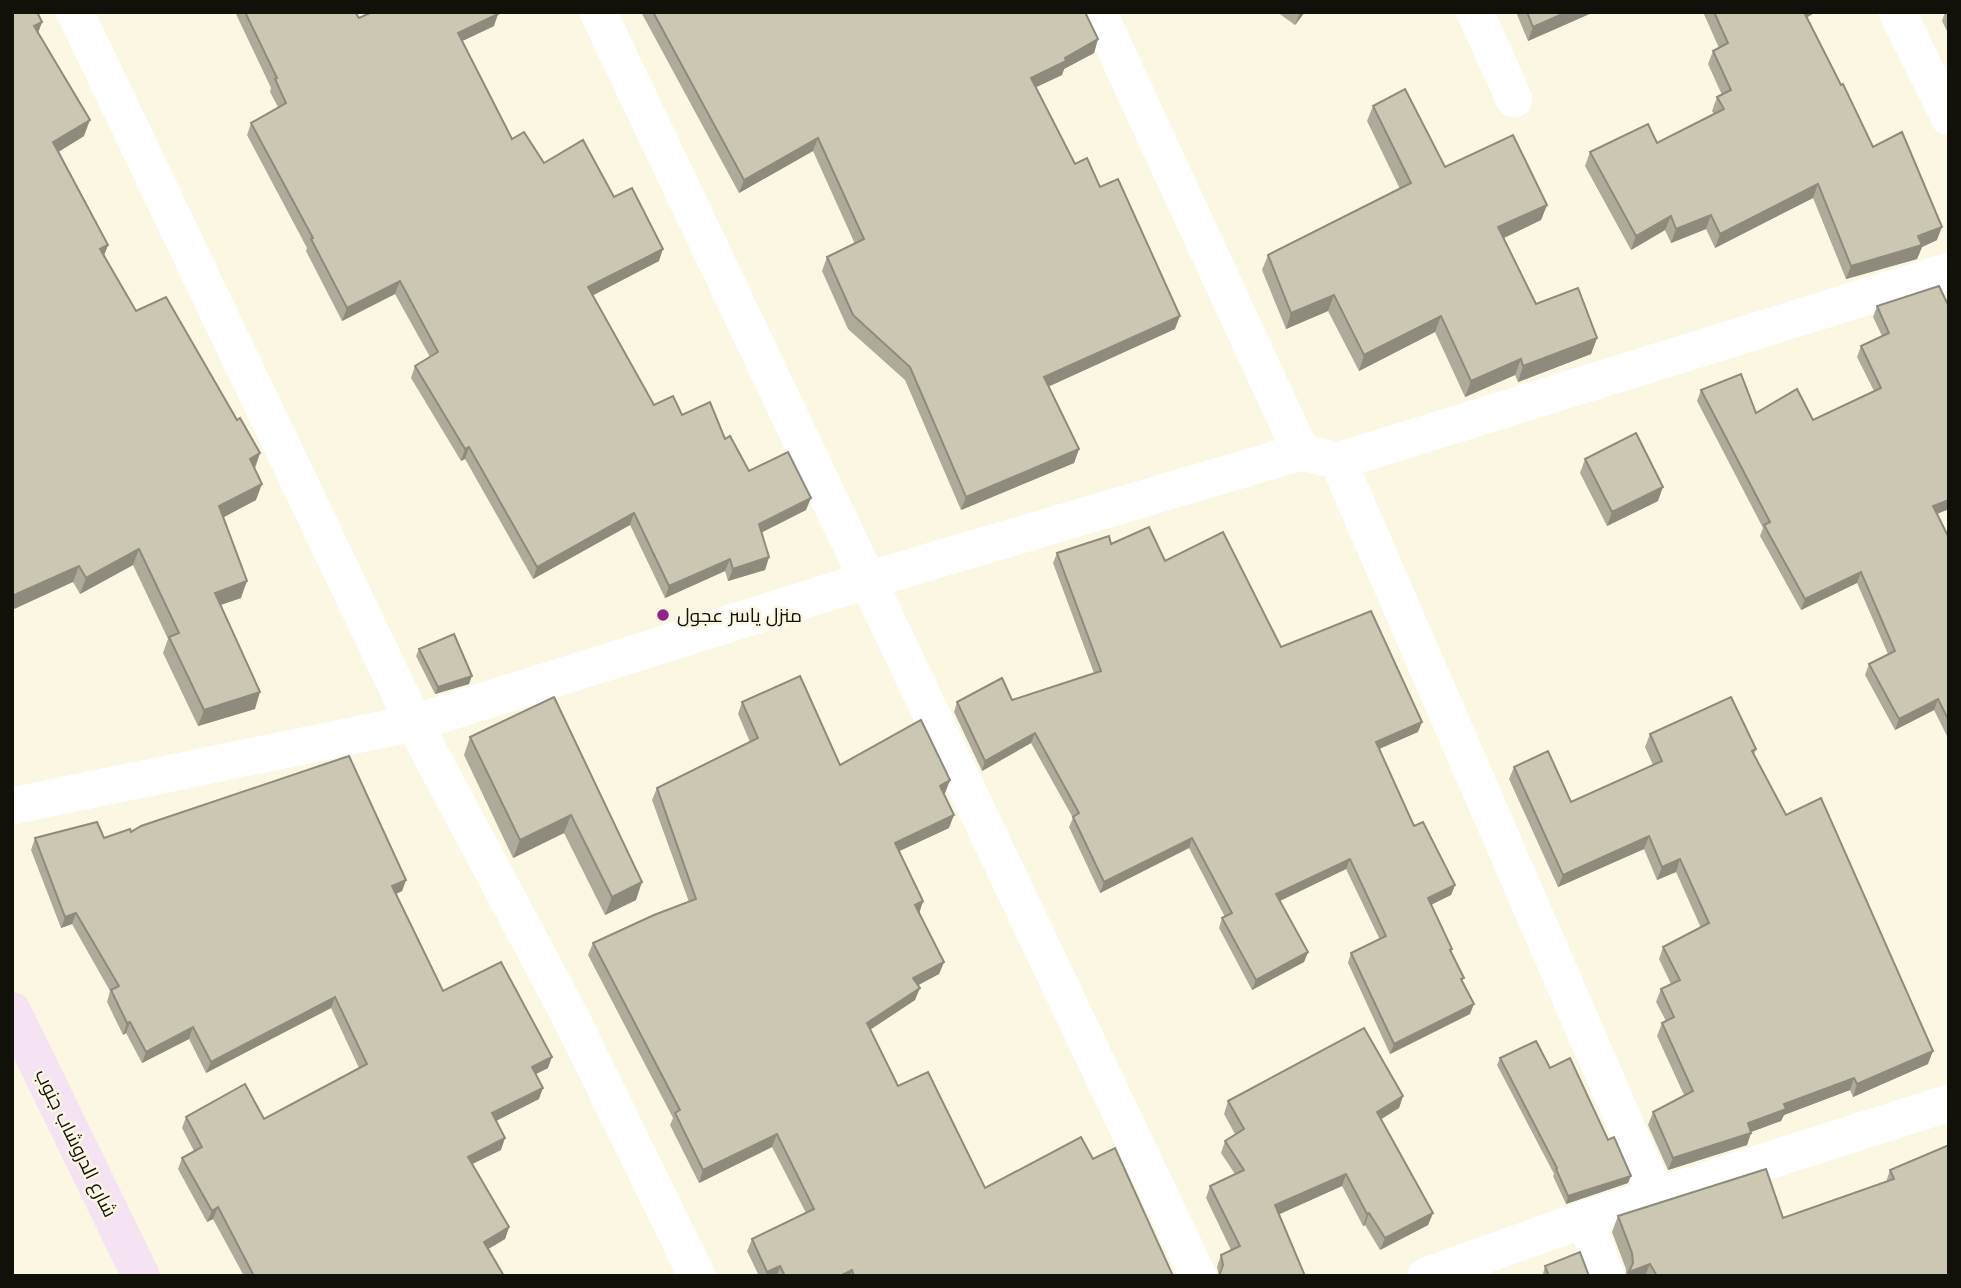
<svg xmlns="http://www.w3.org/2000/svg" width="1961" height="1288" viewBox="0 0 1961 1288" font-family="Inter,Cairo,sans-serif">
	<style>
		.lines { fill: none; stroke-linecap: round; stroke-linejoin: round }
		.street { stroke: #fff; stroke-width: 37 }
		.secondary { stroke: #f5e2f2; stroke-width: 38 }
		.wall { fill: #afab9a }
		.shaded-wall { fill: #8e8b7d }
		.building { fill: #cbc7b3; stroke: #8e8b7d; stroke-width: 2 }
		.poi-dot { fill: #902589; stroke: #fcf7e3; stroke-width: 2.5 }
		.labels { text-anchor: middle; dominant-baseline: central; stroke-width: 5; stroke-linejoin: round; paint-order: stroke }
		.poi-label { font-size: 19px; fill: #111009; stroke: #fcf7e3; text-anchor: start }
		.street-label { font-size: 19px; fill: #111009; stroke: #fcf7e3 }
	</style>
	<rect width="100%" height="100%" fill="#fcf7e3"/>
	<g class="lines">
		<g class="street">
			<polyline points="75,12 414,723 571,1018 697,1276"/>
			<polyline points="598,12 1198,1276"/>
			<polyline points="1098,12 1301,452"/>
			<polyline points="1475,12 1514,99"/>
			<polyline points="1897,12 1949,117"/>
			<polyline points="1338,461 1656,1195"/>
			<polyline points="12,806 414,723 868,580 1301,452 1338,461 1949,271"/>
			<polyline points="1585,1219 1606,1276"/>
			<polyline points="1426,1276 1585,1219 1949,1103"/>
		</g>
		<polyline class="secondary" points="12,1011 141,1276"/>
	</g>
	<g class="wall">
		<polygon points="12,12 42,22 38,33 84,136 58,152 108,245 104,255 136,311 237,420 260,453 255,469 256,500 223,517 241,598 220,605 255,709 198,726 163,653 168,639 133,565 80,594 73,582"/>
		<polygon points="235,12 355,12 359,18 494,26 462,41 512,139 544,163 614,197 659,261 593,295 654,405 682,415 725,439 749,471 806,510 761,533 769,557 765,570 728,581 725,571 665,598 630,525 533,579 465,459 461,461 411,378 415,366 430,357 395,294 342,321 306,251 307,248 247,135 251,123 278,107 270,92 271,88"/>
		<polygon points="641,12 1085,12 1098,39 1094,53 1064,69 1062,75 1036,87 1075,164 1100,187 1175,329 1048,386 1079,449 1074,463 961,510 905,380 848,329 822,271 827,257 855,244 813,151 739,193"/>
		<polygon points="1277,12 1305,12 1295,25"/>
		<polygon points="1516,12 1594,12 1528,41"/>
		<polygon points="1703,12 1816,12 1806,18 1841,85 1873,147 1937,240 1922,247 1917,259 1846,279 1813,198 1715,248 1706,229 1671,243 1665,230 1631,250 1585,166 1590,152 1657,143 1714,114 1712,111 1717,97 1722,95 1708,64 1713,51 1719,48"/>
		<polygon points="1945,12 1949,12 1949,35 1942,21"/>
		<polygon points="1373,106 1445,167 1547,205 1541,220 1504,238 1536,304 1597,338 1591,354 1518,382 1515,375 1465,397 1435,332 1359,371 1328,311 1286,329 1262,270 1268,255 1400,189 1367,121"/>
		<polygon points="1877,306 1949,307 1949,509 1937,514 1949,538 1949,740 1934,710 1895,730 1865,675 1869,664 1888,654 1857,583 1801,610 1760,536 1763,528 1697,401 1701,390 1756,413 1813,420 1874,391 1857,357 1861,346 1882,336 1873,317"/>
		<polygon points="1585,459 1658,501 1607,526 1580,473"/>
		<polygon points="1111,544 1165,561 1281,647 1418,732 1379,749 1414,826 1455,885 1451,895 1431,905 1452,949 1451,951 1464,978 1462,981 1470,1014 1390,1054 1348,963 1351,953 1380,940 1346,869 1280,901 1308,952 1304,962 1252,990 1219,928 1222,918 1225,917 1189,848 1100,893 1069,827 1073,818 1031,743 982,771 954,712 957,702 1012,700 1094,673 1053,563 1057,553"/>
		<polygon points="419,649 469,684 435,694 416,656"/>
		<polygon points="554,697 636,900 605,915 564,833 513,858 464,755 470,737"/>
		<polygon points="742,702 840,765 950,780 945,793 944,793 949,828 899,851 923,901 919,913 944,962 939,974 918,985 915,1000 870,1030 898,1086 985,1188 1093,1159 1173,1276 759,1276 747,1251 752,1239 806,1213 772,1147 699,1183 670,1125 673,1118 588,955 593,943 689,902 652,800 657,788 750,742 738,714"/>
		<polygon points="1650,734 1756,749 1754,755 1786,815 1928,1064 1853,1097 1850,1090 1784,1115 1781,1121 1751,1132 1747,1145 1668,1170 1648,1125 1653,1112 1684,1095 1657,1036 1662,1023 1666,1021 1656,1002 1661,989 1671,984 1659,959 1663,947 1701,928 1676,872 1657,880 1644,849 1558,887 1509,779 1514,767 1571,802 1653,765 1645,747"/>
		<polygon points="131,832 406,880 402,891 396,894 443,991 548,1068 536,1074 539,1099 496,1121 501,1150 472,1164 509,1227 505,1239 488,1249 504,1276 244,1276 213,1219 207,1222 178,1169 182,1158 194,1151 182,1128 186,1117 264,1119 359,1068 331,1008 206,1073 189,1039 142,1063 126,1033 123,1035 107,1002 110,991 72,924 61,928 31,850 35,838 104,838"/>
		<polygon points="1500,1058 1550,1068 1628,1183 1566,1204 1553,1176 1554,1174 1497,1065"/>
		<polygon points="1403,1096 1399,1108 1381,1119 1433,1213 1428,1225 1380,1250 1365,1225 1363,1226 1342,1186 1279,1214 1305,1276 1219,1276 1217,1267 1221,1255 1231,1250 1206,1198 1210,1186 1235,1174 1221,1153 1225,1141 1235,1134 1224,1114 1228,1101"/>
		<polygon points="1890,1170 1949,1276 1626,1276 1626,1269 1612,1232 1618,1216 1783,1218 1886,1182"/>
		<polygon points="1545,1266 1589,1276 1543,1276 1543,1274"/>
	</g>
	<g class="shaded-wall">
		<polygon points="1300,12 1305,12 1295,25"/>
		<polygon points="1567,12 1594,12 1528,41 1533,27"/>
		<polygon points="1801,12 1816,12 1797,23"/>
		<polygon points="498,14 494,26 454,45 458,33"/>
		<polygon points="42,22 36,38 34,26"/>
		<polygon points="1098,39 1094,53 1064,69 1062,75 1026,92 1031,78 1065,58"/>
		<polygon points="90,120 84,136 47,159 53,142"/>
		<polygon points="818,138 813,151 739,193 744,180"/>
		<polygon points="1818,184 1813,198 1715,248 1720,234"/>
		<polygon points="1547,205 1541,220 1493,243 1498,227"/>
		<polygon points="1711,215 1706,229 1671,243 1676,229"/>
		<polygon points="1671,216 1665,230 1631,250 1636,236"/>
		<polygon points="1942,227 1937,240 1922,247 1917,259 1846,279 1851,266"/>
		<polygon points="108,245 102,261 100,249"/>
		<polygon points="663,249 659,261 584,300 588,287"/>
		<polygon points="400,281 395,294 342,321 347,308"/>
		<polygon points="1334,295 1328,311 1286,329 1291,313"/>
		<polygon points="1180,316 1175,329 1039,391 1044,377"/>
		<polygon points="1441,316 1435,332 1359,371 1364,355"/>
		<polygon points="1597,338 1591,354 1518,382 1523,366"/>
		<polygon points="1521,359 1515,375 1465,397 1471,381"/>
		<polygon points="469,447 465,459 461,461 465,449"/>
		<polygon points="1079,449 1074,463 961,510 966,497"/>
		<polygon points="260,453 254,469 250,459"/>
		<polygon points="262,484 256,500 213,523 219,506"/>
		<polygon points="1663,487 1658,501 1607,526 1612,512"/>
		<polygon points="811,498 806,510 754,536 759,524"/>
		<polygon points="1949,500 1949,509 1929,517 1933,506"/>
		<polygon points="634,513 630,525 533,579 537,567"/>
		<polygon points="139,549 133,565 80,594 86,578"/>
		<polygon points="769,557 765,570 728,581 733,569"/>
		<polygon points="730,559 725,571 665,598 669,586"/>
		<polygon points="79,566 73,582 12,610 12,596"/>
		<polygon points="1861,572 1857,583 1801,610 1805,599"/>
		<polygon points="247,581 241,598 209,609 215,593"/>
		<polygon points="472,676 469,684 435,694 438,687"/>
		<polygon points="260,692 255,709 198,726 204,710"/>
		<polygon points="1938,699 1934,710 1895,730 1899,719"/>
		<polygon points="1422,722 1418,732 1372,752 1376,742"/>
		<polygon points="1035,733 1031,743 982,771 985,761"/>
		<polygon points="950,780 945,793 936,798 940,786"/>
		<polygon points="571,815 564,833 513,858 520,840"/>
		<polygon points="954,815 949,828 891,855 895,843"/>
		<polygon points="1649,836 1644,849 1558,887 1563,875"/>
		<polygon points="1192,838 1189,848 1100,893 1104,882"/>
		<polygon points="1350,859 1346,869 1273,904 1276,894"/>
		<polygon points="1680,859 1676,872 1657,880 1662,867"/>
		<polygon points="406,880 402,891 388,898 392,886"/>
		<polygon points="642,882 636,900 605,915 612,897"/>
		<polygon points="1455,885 1451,895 1424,908 1428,898"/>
		<polygon points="923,901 919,914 915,905"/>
		<polygon points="76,913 72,924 61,928 65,917"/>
		<polygon points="1308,952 1304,962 1252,990 1256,980"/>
		<polygon points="944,962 939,974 909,990 913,978"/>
		<polygon points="920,988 915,1000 862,1035 867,1023"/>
		<polygon points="335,997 331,1008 206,1073 211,1062"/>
		<polygon points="1474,1004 1470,1014 1390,1054 1394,1044"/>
		<polygon points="130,1022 126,1033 123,1035 127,1023"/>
		<polygon points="193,1027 189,1039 142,1063 146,1052"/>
		<polygon points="1933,1051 1928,1064 1853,1097 1857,1084"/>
		<polygon points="552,1057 548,1068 528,1078 532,1067"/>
		<polygon points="1854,1078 1850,1090 1784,1115 1781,1121 1743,1135 1748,1123 1784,1104"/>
		<polygon points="543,1088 539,1099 488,1125 492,1113"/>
		<polygon points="1403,1096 1399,1108 1372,1125 1377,1112"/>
		<polygon points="1751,1133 1747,1145 1668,1170 1673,1158"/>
		<polygon points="777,1134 772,1147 699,1183 703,1170"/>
		<polygon points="505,1138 501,1150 464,1168 468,1157"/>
		<polygon points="1346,1174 1342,1186 1271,1218 1275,1205"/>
		<polygon points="1631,1176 1628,1183 1566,1204 1568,1196"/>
		<polygon points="218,1207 213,1219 207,1222 212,1211"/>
		<polygon points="1369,1213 1365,1225 1363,1226 1367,1214"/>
		<polygon points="1433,1213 1428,1225 1380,1250 1385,1238"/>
		<polygon points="509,1227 505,1239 480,1254 484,1242"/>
		<polygon points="1650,1264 1645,1276 1627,1276 1629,1272"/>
		<polygon points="780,1266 777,1276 766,1276 767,1272"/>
		<polygon points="852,1270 850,1276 840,1276"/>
	</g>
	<g class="building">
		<polygon points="12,12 37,12 42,22 34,26 90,120 53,142 108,245 100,249 136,311 166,297 237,420 240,418 260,453 250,459 262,484 219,506 247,581 215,593 260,692 204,710 169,637 179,633 139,549 86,578 79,566 12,596"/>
		<polygon points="245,12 355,12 359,18 372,12 497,12 498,14 458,33 512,139 524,132 544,163 583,140 614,197 632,188 663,249 588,287 654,405 673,396 682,415 710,402 725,439 730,436 749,471 788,452 811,498 759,524 769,557 733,569 730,559 669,586 634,513 537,567 469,447 465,449 415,366 438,352 400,281 347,308 311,239 313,238 251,123 286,103 275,79 277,78"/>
		<polygon points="653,12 1085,12 1098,39 1065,58 1066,61 1031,78 1075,164 1087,158 1100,187 1118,179 1180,316 1044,377 1079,449 966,497 910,367 853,315 827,257 864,239 818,138 744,180"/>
		<polygon points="1527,12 1567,12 1533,27"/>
		<polygon points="1714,12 1804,12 1841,85 1843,84 1873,147 1902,132 1942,227 1918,236 1922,245 1851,266 1818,184 1720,234 1711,215 1676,229 1671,216 1636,236 1590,152 1648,124 1657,143 1724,109 1717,97 1731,90 1713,51 1728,43"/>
		<polygon points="1405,89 1445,167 1513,135 1547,205 1498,227 1536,304 1578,288 1597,338 1523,366 1521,359 1471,381 1441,316 1364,355 1334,295 1291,313 1268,255 1411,183 1373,106"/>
		<polygon points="1939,286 1949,307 1949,500 1933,506 1949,538 1949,721 1938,699 1899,719 1869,664 1895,651 1861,572 1805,599 1764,525 1770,522 1701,390 1741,374 1756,413 1797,389 1813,420 1881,388 1861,346 1889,333 1877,306"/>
		<polygon points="1636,433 1663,487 1612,512 1585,459"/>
		<polygon points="1149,527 1165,561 1223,532 1281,647 1371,611 1422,722 1376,742 1414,826 1423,822 1455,885 1428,898 1452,949 1450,950 1464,978 1461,979 1474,1004 1394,1044 1351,953 1386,936 1350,859 1276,894 1308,952 1256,980 1222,918 1232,913 1192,838 1104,882 1073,817 1079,813 1035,733 985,761 957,702 1002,678 1012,700 1101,671 1057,553 1109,536 1111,544"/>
		<polygon points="454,634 472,676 438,687 419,649"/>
		<polygon points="800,676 840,765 921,720 950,780 940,786 954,815 895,843 923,901 915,905 944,962 913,978 920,988 867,1023 898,1086 928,1072 985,1188 1081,1137 1093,1159 1115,1148 1173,1276 854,1276 852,1270 840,1276 785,1276 780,1266 767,1272 752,1239 814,1209 777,1134 703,1170 675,1113 680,1110 593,943 654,915 696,899 657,788 758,738 742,702"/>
		<polygon points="554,697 642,882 612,897 571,815 520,840 470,737"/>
		<polygon points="1731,697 1756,749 1752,751 1786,815 1821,798 1933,1051 1857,1084 1854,1078 1784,1104 1786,1109 1748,1123 1751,1133 1673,1158 1653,1112 1693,1091 1662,1023 1674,1017 1661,989 1680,980 1663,947 1709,923 1680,859 1662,867 1649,836 1563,875 1514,767 1548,751 1571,802 1662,761 1650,734"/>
		<polygon points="349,756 406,880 392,886 443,991 501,962 552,1057 532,1067 543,1088 492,1113 505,1138 468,1157 509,1227 484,1242 504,1276 254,1276 218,1207 212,1211 182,1158 202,1147 186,1117 245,1084 264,1119 367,1064 335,997 211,1062 193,1027 146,1052 130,1022 127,1023 111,990 119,986 76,913 65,917 35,838 97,822 104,838 130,829 131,832 141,826"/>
		<polygon points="1364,1028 1403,1096 1377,1112 1433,1213 1385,1238 1369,1213 1367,1214 1346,1174 1275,1205 1305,1276 1219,1276 1223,1265 1221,1255 1240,1246 1210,1186 1244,1170 1225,1141 1244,1129 1228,1101"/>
		<polygon points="1536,1041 1550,1068 1570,1058 1608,1140 1614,1137 1631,1176 1568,1196 1556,1169 1557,1168 1500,1058"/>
		<polygon points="1949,1145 1949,1276 1657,1276 1650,1264 1629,1272 1633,1263 1632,1253 1618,1216 1766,1169 1783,1218 1894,1179 1890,1170"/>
		<polygon points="1580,1252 1589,1276 1549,1276 1545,1266"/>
	</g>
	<circle class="poi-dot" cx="663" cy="615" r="7"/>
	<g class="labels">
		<g class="poi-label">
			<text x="677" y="615">منزل ياسر عجول</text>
		</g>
		<g class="street-label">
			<text transform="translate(76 1143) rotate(64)">شارع الدروشاب جنوب</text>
		</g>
	</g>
	<rect width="1961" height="1288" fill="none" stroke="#111009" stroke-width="28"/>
</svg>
